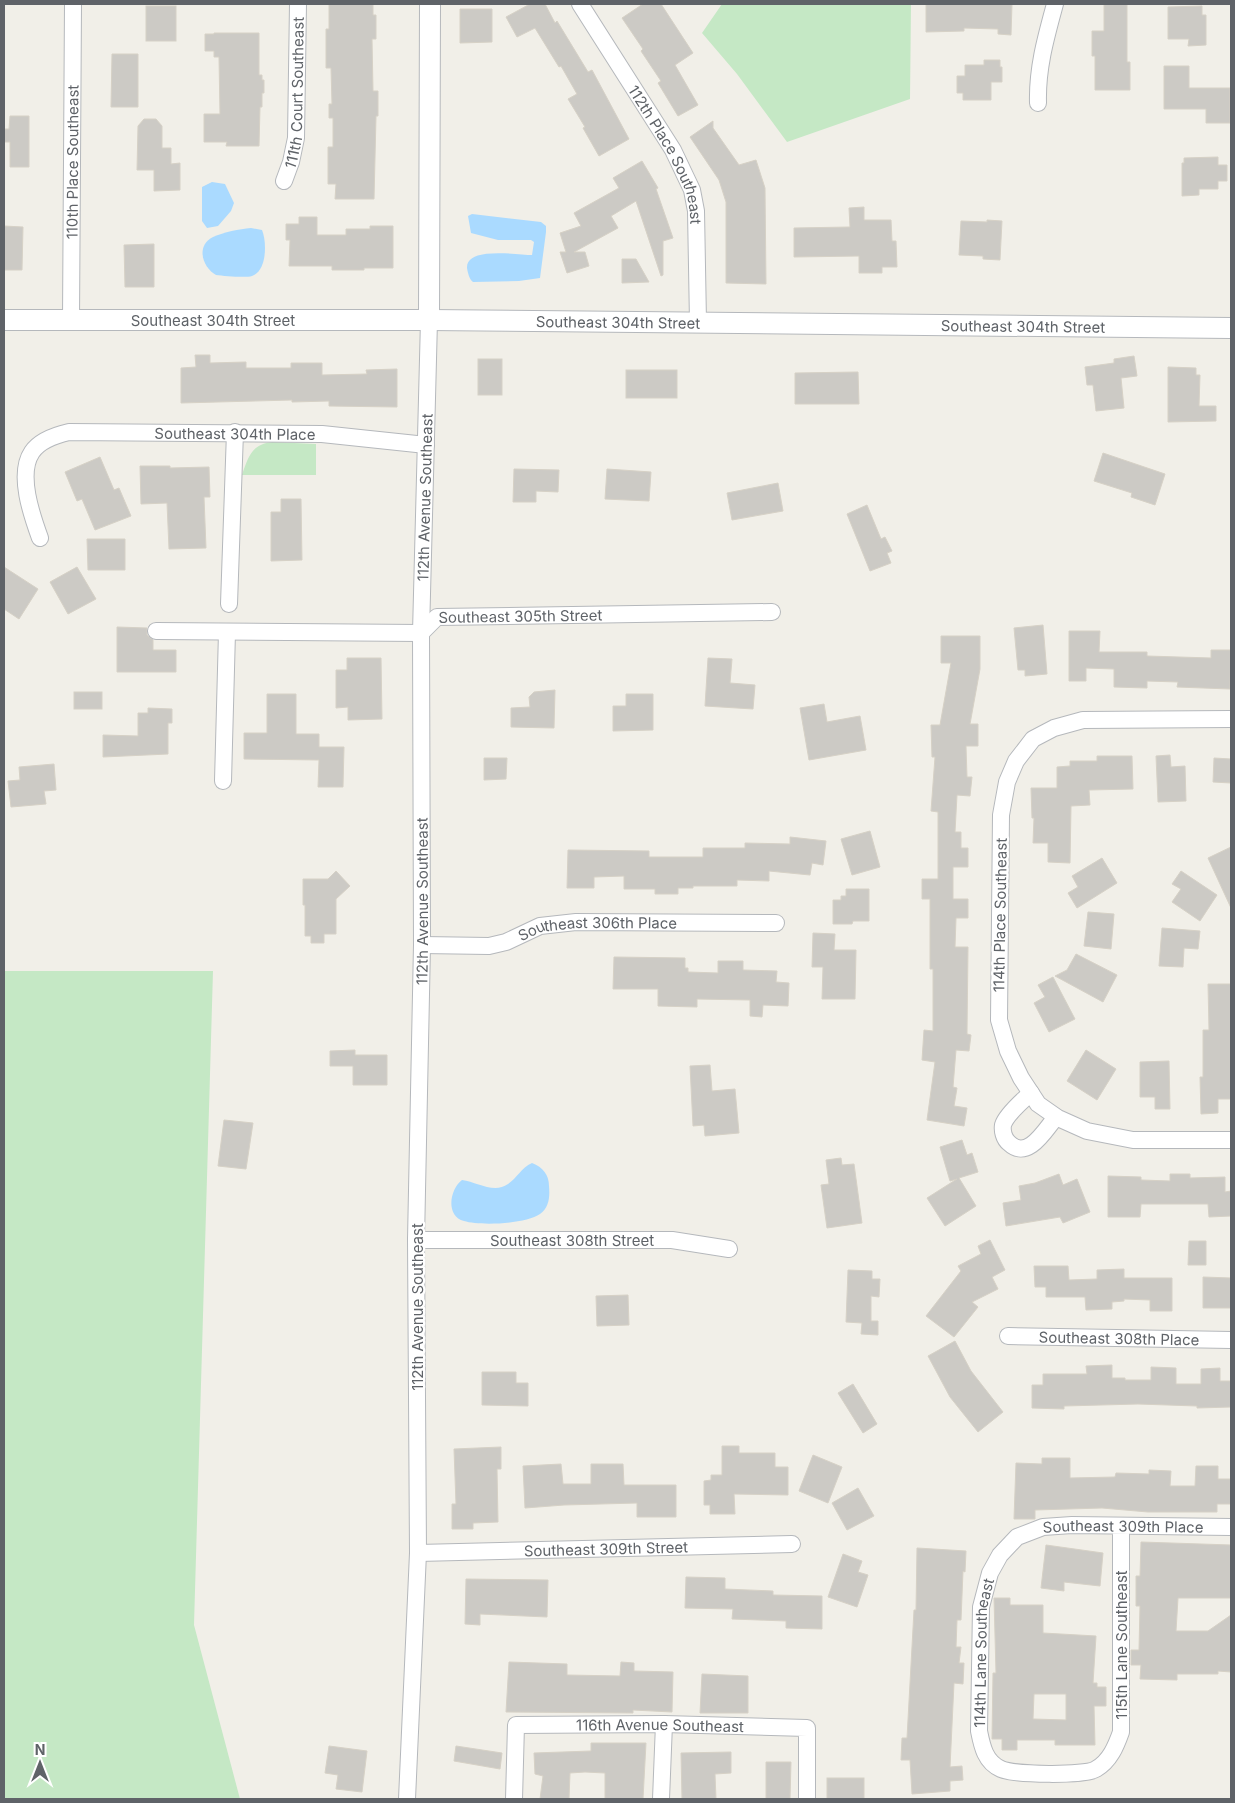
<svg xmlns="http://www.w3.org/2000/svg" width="1235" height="1803" viewBox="0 0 1235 1803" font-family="Inter,sans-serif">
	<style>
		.green { fill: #c5e8c5 }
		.water { fill: #aadaff }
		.building { fill: #cccac5; stroke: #d6d1c6; fill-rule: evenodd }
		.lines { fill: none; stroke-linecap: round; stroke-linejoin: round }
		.minor-casing { stroke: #b5b8bc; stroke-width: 18 }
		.tertiary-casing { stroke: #b5b8bc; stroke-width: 22 }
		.minor { stroke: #fff; stroke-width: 16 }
		.tertiary { stroke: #fff; stroke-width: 20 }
		.labels { text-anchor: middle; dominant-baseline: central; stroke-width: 4.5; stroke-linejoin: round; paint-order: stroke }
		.street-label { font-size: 15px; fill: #5f6368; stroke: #fff }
	</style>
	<rect width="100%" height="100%" fill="#f1efe8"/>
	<g class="green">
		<polygon points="722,4 911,4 910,99 787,142 737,74 702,33"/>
		<path d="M272,442L316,444V475H242C248,457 252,444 272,442Z"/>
		<polygon points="4,971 213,971 194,1625 240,1799 4,1799"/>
	</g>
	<g class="water">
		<polygon points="212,182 225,184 234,203 231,211 218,226 207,228 202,221 202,187"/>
		<path d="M472,214L541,222L546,226V232L540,278L519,281L473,282C469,279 468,273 467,268C466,246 518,255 532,255L534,242L531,240H498L471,233L468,216Z"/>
		<path d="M251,228L262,230C267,242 267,271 252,276C246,278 224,276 216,275C203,268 195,246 213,237C224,232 239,229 251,228Z"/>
		<path d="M532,1163C543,1167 549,1175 549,1186C550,1197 549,1208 540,1214C526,1224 480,1226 464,1221C445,1216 450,1189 462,1180C477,1182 494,1194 508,1184C517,1178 521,1168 532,1163Z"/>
	</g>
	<g class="building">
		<polygon points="329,4 373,4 373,15 376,15 376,39 372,39 373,91 378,91 378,116 376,116 374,199 335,199 336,184 328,184 328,147 333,147 333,118 329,118 329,104 332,104 331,68 326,68 326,29 329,29"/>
		<polygon points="530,4 545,4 555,23 557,21 588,72 592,70 629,139 599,156 583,128 585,127 568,99 577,94 561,66 559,67 535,28 517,37 506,17"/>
		<polygon points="643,4 661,4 693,53 675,65 698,105 678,116 658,83 661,81 641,51 643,49 622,18"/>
		<polygon points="926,4 1012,4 1011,35 998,34 998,29 964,28 964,31 926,32"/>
		<polygon points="1104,4 1127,4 1127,62 1130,62 1130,90 1095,90 1095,56 1092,56 1092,31 1104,31"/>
		<rect x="146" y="6" width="30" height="35"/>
		<polygon points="1202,6 1202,15 1206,15 1206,45 1188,46 1189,39 1168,39 1168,7"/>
		<polygon points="460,9 492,9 492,42 460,43"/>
		<polygon points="214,33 259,33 259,75 262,75 262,80 264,80 264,93 262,93 262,107 260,107 259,146 226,146 227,142 204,142 204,114 220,114 219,57 214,57 214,51 205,51 205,34 214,34"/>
		<polygon points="112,54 138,54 138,107 111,107"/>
		<polygon points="984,60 1000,60 1000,67 1002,67 1002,82 991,82 991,100 963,100 963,93 957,93 957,76 965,76 965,65 984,65"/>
		<polygon points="1164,66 1189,66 1189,88 1230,88 1230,123 1206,123 1206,109 1164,109"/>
		<polygon points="10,116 29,116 29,167 10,167 10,142 4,142 4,129 9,129"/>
		<polygon points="144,119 156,119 162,126 162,148 171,148 171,164 180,163 180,190 154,191 154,170 137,170 138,126"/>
		<polygon points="713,121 713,128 739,165 756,160 765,188 766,284 726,283 726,202 719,180 690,137"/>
		<polygon points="1218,157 1218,165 1227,165 1227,181 1218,181 1218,189 1199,189 1199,195 1182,196 1182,163 1184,163 1184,158"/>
		<polygon points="642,161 658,188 656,189 673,238 663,241 663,275 661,276 636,201 611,216 618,228 574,252 585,252 589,266 567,273 560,252 566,252 560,233 581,226 574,213 619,188 613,178"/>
		<polygon points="864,207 864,220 891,220 892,241 896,241 897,267 882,267 882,273 859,273 859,256 794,257 794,228 850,227 849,208"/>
		<polygon points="299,217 317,217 317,235 346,235 346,229 370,229 370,226 393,226 393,268 364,268 364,270 332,270 332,266 289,266 290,240 286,240 286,224 299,224"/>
		<polygon points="987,220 1002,221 1000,260 983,259 983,256 959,255 961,221 987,222"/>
		<polygon points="4,226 23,227 22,270 4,270"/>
		<polygon points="154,244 154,287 125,287 124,245"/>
		<polygon points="622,259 636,259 649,282 622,283"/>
		<polygon points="195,355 210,355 210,363 246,362 246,368 291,368 291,363 322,363 322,375 367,374 366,370 397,369 397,407 329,406 329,401 292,402 292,400 181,403 181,368 196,367"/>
		<polygon points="1134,356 1137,376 1121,378 1124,408 1096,411 1093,385 1087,385 1085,367 1114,363 1114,359"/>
		<rect x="478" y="359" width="24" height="36"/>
		<polygon points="1168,367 1196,368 1196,375 1200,375 1199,406 1216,406 1216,421 1168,422"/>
		<rect x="626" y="370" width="51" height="28"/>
		<polygon points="858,372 859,404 795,404 795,373"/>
		<polygon points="1103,453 1165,474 1155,505 1131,497 1132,493 1094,481"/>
		<polygon points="100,457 114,490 119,488 131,516 95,530 82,499 77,501 65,472"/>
		<polygon points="140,466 170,466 170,468 209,467 210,497 204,497 206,548 169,549 167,503 141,504"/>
		<polygon points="514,469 559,470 558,492 536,491 536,502 513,502"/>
		<polygon points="607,469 651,472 649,501 605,499"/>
		<polygon points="778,483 783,511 732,520 727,493"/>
		<polygon points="281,499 301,499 302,560 271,561 271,512 281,512"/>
		<polygon points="867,505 881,539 885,537 892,551 887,553 891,563 870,571 847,514"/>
		<polygon points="87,539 125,539 125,570 88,570"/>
		<polygon points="4,567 38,589 19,619 4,609"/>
		<polygon points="77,567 96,599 68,614 50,582"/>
		<polygon points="1043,625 1047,674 1025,676 1025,670 1018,670 1014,628"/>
		<polygon points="117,627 147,628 147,635 153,640 153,650 176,650 176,672 117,672"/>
		<polygon points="1069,631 1100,631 1099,652 1147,652 1147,656 1211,658 1211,650 1231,650 1230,689 1177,687 1178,682 1147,681 1147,688 1114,687 1114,669 1086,668 1086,681 1069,681"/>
		<polygon points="941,636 980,636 980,669 970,724 978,724 978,746 966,746 967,777 972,777 970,796 957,795 955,832 961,832 961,848 968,848 968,867 953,867 953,899 968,899 968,918 956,918 955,947 968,947 967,1034 971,1035 969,1051 956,1050 953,1087 957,1088 954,1106 967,1108 964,1126 927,1120 935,1062 922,1060 924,1030 933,1031 933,969 930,969 930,899 922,899 922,879 938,879 938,812 931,811 935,757 932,757 931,725 940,725 951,663 941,663"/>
		<polygon points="347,658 381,658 382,719 348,720 348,707 336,708 336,670 347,670"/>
		<polygon points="708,658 732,659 730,683 755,685 753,709 705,706"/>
		<polygon points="555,690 554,728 511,727 511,708 530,707 529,697 534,692"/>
		<rect x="74" y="692" width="28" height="17"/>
		<polygon points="267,694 296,694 296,734 319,734 319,747 344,747 343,787 318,787 319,760 244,759 244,733 267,733"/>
		<polygon points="626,694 653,694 653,730 613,731 613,706 626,706"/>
		<polygon points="824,704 827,722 860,716 866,750 809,760 800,708"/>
		<polygon points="148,708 172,709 172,723 168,723 168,754 103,757 103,735 138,736 138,713 148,713"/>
		<polygon points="1170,755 1171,767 1185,766 1186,801 1158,802 1156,756"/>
		<polygon points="1097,756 1132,756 1133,789 1089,790 1090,805 1071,806 1070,863 1048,862 1048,843 1033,843 1034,818 1032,818 1031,788 1057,788 1057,767 1070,766 1070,761 1097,761"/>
		<polygon points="484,758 507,758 506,779 484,780"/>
		<polygon points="1214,758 1231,759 1231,783 1213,782"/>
		<polygon points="54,764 56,790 44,791 46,804 11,807 8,781 20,780 19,767"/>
		<polygon points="870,831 880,867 852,875 841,839"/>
		<polygon points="790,837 826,841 823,865 812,863 810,875 769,871 769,881 737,880 737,886 693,886 693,888 678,888 678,894 655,894 655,889 624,889 624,876 594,877 594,888 567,888 568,850 649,851 649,857 703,857 703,848 745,848 745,843 790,844"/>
		<polygon points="1231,847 1231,908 1208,858"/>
		<polygon points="1102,858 1117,883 1077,908 1068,893 1078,887 1072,876"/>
		<polygon points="336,871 350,886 336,899 336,934 324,934 324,943 311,943 311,936 305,936 305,905 303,905 303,879 328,879"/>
		<polygon points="1181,871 1217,895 1200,921 1172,902 1181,889 1172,884"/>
		<polygon points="846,889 869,889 869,921 853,921 852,924 833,924 833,900 841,900 841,896 846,896"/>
		<polygon points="1088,912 1114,914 1111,949 1084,946"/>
		<polygon points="1162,928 1200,931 1198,949 1184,948 1183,967 1159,966"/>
		<polygon points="813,933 835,934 834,950 856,950 855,999 822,999 823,967 812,967"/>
		<polygon points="1076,954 1117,975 1103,1002 1055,976 1067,970"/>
		<polygon points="614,957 685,958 685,968 688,968 688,972 718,973 718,961 743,961 743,970 777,971 776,982 789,983 788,1006 763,1005 762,1017 750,1016 750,1000 697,999 697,1007 658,1006 658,989 613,989"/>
		<polygon points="1053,977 1075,1019 1049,1032 1034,1003 1045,997 1038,985"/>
		<polygon points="1208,984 1231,984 1231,1099 1218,1099 1218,1113 1201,1114 1200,1077 1203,1077 1203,1030 1209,1030"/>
		<polygon points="355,1050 355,1055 387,1055 387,1085 353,1085 353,1066 330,1066 330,1051"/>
		<polygon points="1086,1050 1116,1069 1097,1100 1067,1081"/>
		<polygon points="1169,1061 1170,1109 1155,1109 1155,1097 1140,1097 1140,1062"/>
		<polygon points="710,1065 712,1091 735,1089 739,1133 705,1136 704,1125 693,1126 690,1066"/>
		<polygon points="224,1120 253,1123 246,1169 218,1166"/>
		<polygon points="962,1140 967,1155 972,1153 978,1172 959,1178 976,1206 945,1226 927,1198 957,1179 950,1181 940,1147"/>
		<polygon points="841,1158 842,1165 854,1164 862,1223 827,1228 821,1185 829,1184 826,1160"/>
		<polygon points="1059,1174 1063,1185 1077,1179 1090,1212 1063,1223 1060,1217 1006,1226 1003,1203 1021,1200 1019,1186 1035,1183"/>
		<polygon points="1170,1174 1190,1174 1190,1178 1225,1177 1225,1192 1231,1191 1231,1216 1209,1217 1208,1204 1141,1204 1140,1217 1108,1217 1108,1176 1141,1177 1141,1180 1170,1181"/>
		<polygon points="990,1240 1005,1270 992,1277 998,1289 972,1302 978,1307 954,1337 926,1316 961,1271 958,1266 981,1254 978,1246"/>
		<polygon points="1189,1241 1206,1241 1206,1265 1188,1265"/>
		<polygon points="1034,1266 1068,1266 1069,1280 1097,1279 1097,1270 1124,1269 1124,1278 1172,1278 1172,1311 1150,1311 1150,1300 1124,1299 1124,1301 1112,1302 1112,1309 1086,1310 1085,1297 1046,1297 1046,1287 1035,1287"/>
		<polygon points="848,1270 872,1271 872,1279 880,1279 879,1297 871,1296 871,1321 878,1321 878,1335 861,1334 862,1323 846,1322"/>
		<polygon points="1203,1277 1231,1278 1231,1308 1203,1308"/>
		<polygon points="628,1295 629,1325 597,1326 596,1296"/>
		<polygon points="955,1341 971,1371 1003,1412 978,1432 950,1397 928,1356"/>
		<polygon points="1112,1365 1112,1378 1125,1378 1125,1380 1151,1380 1151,1367 1176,1368 1176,1384 1201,1384 1201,1369 1220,1368 1220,1381 1231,1381 1231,1407 1197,1408 1197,1406 1138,1404 1064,1406 1064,1409 1032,1408 1032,1385 1043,1385 1043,1374 1087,1374 1086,1366"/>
		<polygon points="482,1372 516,1372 516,1383 528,1383 528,1406 482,1405"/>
		<polygon points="853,1384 877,1424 863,1433 838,1393"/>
		<polygon points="722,1446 739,1446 739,1453 775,1453 775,1467 788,1467 788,1495 734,1494 735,1514 710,1514 710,1505 704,1505 704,1481 711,1480 711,1475 722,1475"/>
		<polygon points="501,1447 501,1469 497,1469 498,1522 473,1523 473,1529 452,1529 452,1504 456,1504 454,1449"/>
		<polygon points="813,1455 842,1467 828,1503 799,1491"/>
		<polygon points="1042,1458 1070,1458 1070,1478 1115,1477 1116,1473 1149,1474 1149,1470 1171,1471 1170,1486 1195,1486 1196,1466 1218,1466 1218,1479 1231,1479 1231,1504 1217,1504 1217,1512 1148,1512 1102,1508 1035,1510 1035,1519 1014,1519 1016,1463 1042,1464"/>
		<polygon points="561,1464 563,1484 591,1484 591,1464 623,1464 624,1485 676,1485 676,1517 637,1517 637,1503 564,1505 525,1508 523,1466"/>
		<polygon points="858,1488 874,1516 847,1530 832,1503"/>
		<polygon points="1141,1542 1231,1545 1231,1598 1178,1598 1176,1631 1208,1631 1231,1615 1231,1672 1218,1671 1218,1674 1177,1674 1177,1680 1140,1679 1141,1665 1131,1665 1131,1650 1139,1650 1140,1606 1136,1606 1136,1576 1140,1576"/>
		<polygon points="1046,1545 1103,1553 1100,1586 1064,1582 1064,1591 1041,1588"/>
		<polygon points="917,1548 966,1551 965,1572 963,1571 961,1620 957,1620 956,1647 961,1647 959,1663 964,1663 963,1684 954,1683 950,1767 962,1766 963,1780 950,1781 950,1791 912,1794 910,1760 901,1760 902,1738 907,1738 914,1610 916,1610"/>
		<polygon points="843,1554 862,1561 858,1572 868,1575 857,1607 828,1597"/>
		<polygon points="686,1577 725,1578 725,1589 773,1591 773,1595 822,1596 822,1629 786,1628 786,1621 732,1619 733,1609 685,1608"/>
		<polygon points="466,1579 548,1580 547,1617 480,1614 480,1625 465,1624"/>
		<path d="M994,1598H1010V1605H1043V1633L1096,1636L1093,1683H1097V1687H1106V1706H1094L1095,1745H1055V1740H1017V1750H1002V1739H992L993,1673H996ZM1034,1694H1066V1720L1033,1719Z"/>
		<polygon points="509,1662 567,1664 567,1675 620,1676 621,1662 634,1663 634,1671 673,1672 672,1712 633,1710 633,1713 506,1712"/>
		<polygon points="702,1674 748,1676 748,1713 700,1713"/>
		<polygon points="591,1743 646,1743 643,1799 605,1799 605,1773 585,1772 570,1773 569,1799 540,1799 543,1776 535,1774 534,1753 591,1751"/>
		<polygon points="329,1746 367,1751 362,1792 336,1789 338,1775 325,1773"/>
		<polygon points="456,1746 502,1753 500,1769 454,1761"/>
		<polygon points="731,1752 731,1773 715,1774 716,1799 682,1799 681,1753"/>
		<polygon points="766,1762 791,1762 790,1799 766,1799"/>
		<rect x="827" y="1778" width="37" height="21"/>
	</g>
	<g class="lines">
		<g class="minor-casing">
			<g id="minor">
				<path id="s1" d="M580,4L673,150L692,190L696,211L698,322"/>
				<path d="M1038,103C1037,68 1046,37 1055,4"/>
				<path id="s2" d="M284,181L291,162L296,138L298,4"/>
				<path id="s3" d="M71,320L73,4"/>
				<path id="s4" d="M40,538C32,516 17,474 32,452C40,440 56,435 69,432L322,434L426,445"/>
				<polyline points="229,604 235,432"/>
				<path id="s5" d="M156,631L421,633L437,617L772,612"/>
				<polyline points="1231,719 1083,720 1054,728 1033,739 1016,761 1007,782 1001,815 999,1020 1008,1051 1021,1078 1038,1104 1058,1118 1087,1131 1133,1140 1231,1140"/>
				<polyline points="223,781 227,632"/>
				<path id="s6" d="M422,945L489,946L506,942L540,926L576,922L776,923"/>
				<path d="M1031,1093C1023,1100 1006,1115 1003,1125C1002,1131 1004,1139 1009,1143C1028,1161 1045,1130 1056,1117"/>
				<path id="s7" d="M416,1240H672L729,1249"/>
				<path id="s8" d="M1008,1336L1231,1340"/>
				<path id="s9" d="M1121,1526V1732C1116,1746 1110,1761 1096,1769C1085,1776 1014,1775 1001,1769C985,1762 982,1746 979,1731L981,1607L990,1573L1000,1555L1017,1537L1043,1527L1072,1525L1231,1527"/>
				<path id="s10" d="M418,1553L792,1544"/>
				<path id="s11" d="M407,1799L418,1553L416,1240L422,945L421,633L429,320"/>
				<path id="s12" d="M514,1799L516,1725L664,1724L807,1728V1799"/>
				<polyline points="661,1799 664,1724"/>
			</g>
		</g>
		<g class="tertiary-casing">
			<g id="tertiary">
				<path id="s13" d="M4,320H429L1231,328"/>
				<polyline points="429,320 430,4"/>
			</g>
		</g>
		<use href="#minor" class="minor"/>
		<use href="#tertiary" class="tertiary"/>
	</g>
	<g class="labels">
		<g class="street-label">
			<text stroke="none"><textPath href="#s2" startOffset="90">111th Court Southeast</textPath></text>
			<text stroke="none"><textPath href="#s1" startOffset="175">112th Place Southeast</textPath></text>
			<text stroke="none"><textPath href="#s3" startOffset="158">110th Place Southeast</textPath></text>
			<text stroke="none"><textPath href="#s13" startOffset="209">Southeast 304th Street</textPath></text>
			<text stroke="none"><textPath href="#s13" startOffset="614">Southeast 304th Street</textPath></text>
			<text stroke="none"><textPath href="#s13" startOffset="1019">Southeast 304th Street</textPath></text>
			<text stroke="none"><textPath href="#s4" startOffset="298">Southeast 304th Place</textPath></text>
			<text stroke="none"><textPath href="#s11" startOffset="1302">112th Avenue Southeast</textPath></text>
			<text stroke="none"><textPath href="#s5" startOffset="371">Southeast 305th Street</textPath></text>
			<text stroke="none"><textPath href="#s11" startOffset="898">112th Avenue Southeast</textPath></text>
			<text transform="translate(1000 915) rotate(-89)">114th Place Southeast</text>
			<text stroke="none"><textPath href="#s6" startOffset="179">Southeast 306th Place</textPath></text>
			<text stroke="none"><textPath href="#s7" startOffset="156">Southeast 308th Street</textPath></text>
			<text transform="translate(417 1307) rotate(-90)">112th Avenue Southeast</text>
			<text stroke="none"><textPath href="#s8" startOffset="111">Southeast 308th Place</textPath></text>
			<text stroke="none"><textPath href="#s9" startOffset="706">Southeast 309th Place</textPath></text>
			<text stroke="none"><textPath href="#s10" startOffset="188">Southeast 309th Street</textPath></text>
			<text transform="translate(1121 1645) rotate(-90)">115th Lane Southeast</text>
			<text stroke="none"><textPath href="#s9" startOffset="472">114th Lane Southeast</textPath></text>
			<text stroke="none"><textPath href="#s12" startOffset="218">116th Avenue Southeast</textPath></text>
		</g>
	</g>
	<rect width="1235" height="1803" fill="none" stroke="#5f6368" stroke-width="10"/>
	<g transform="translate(40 1763)" stroke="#ffffff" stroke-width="4" paint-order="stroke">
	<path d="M0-4L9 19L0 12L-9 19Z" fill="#5f6368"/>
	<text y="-8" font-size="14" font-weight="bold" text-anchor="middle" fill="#5f6368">N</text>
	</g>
</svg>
